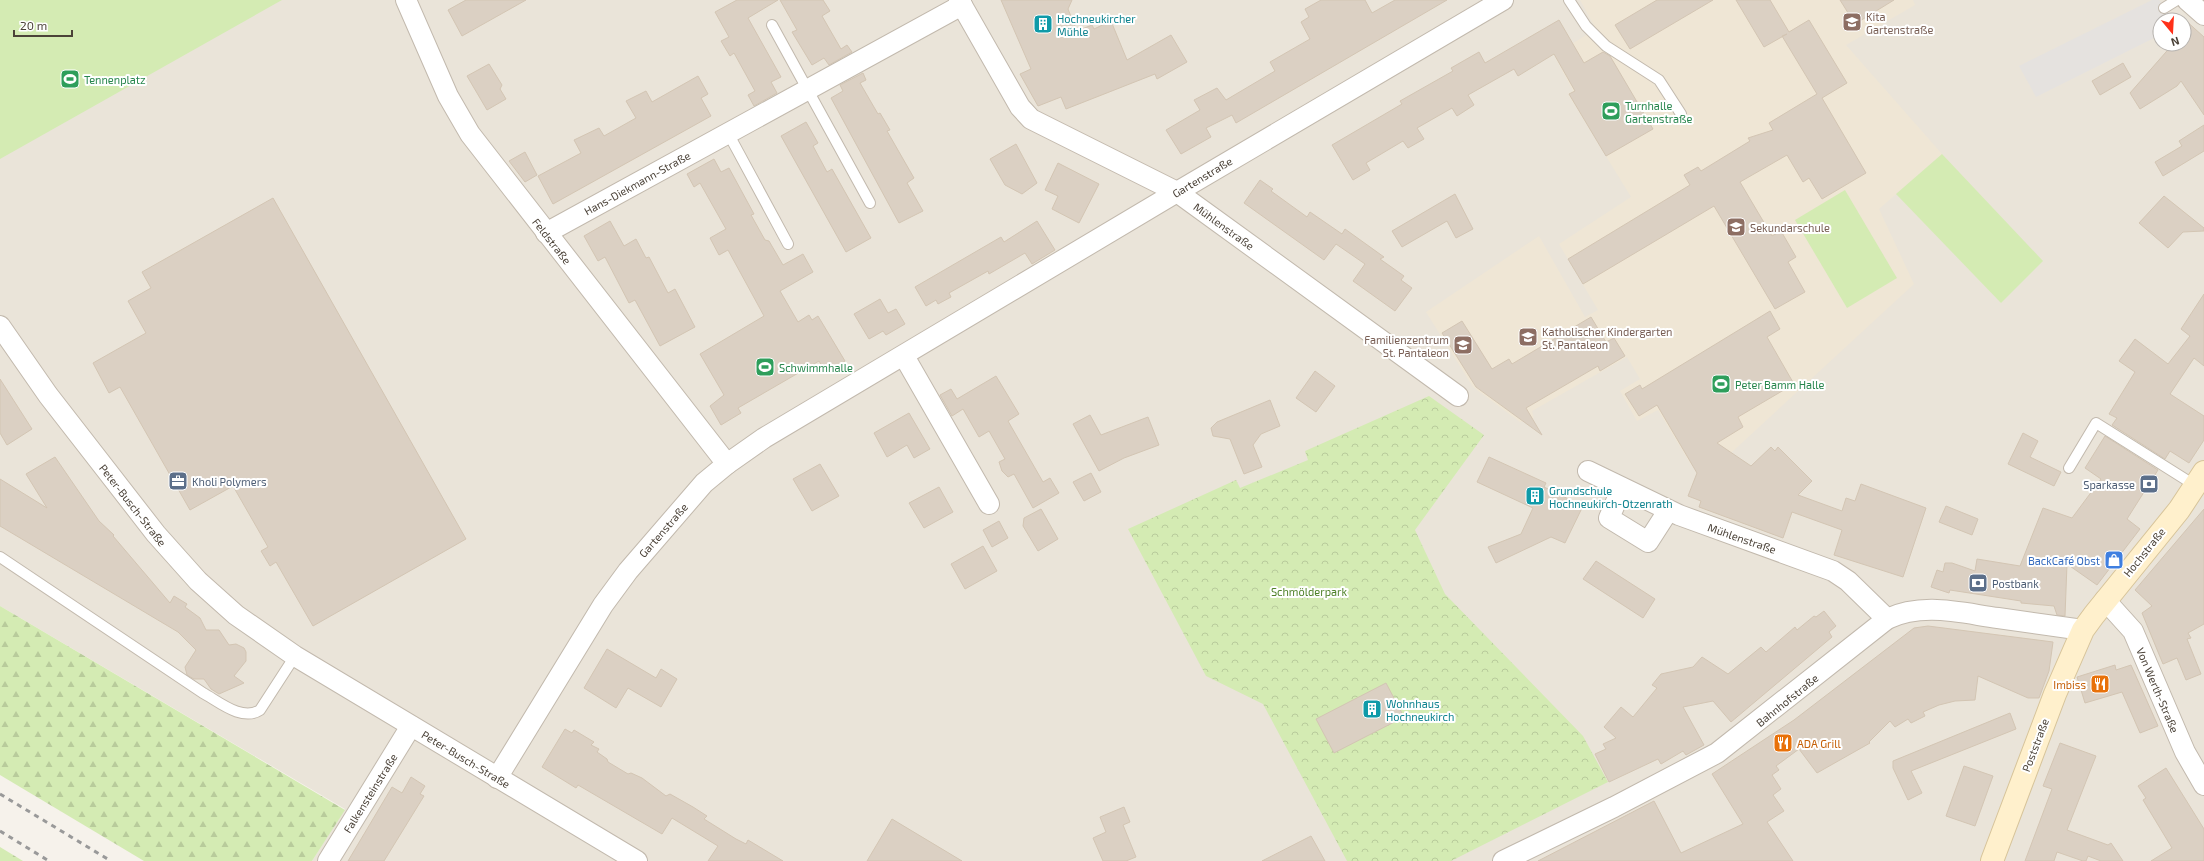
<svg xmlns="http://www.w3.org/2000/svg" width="2204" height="861" viewBox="0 0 2204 861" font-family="'Exo 2',sans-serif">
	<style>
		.residential { fill: #eae4d9; fill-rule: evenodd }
		.education { fill: #efe6d5 }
		.green { fill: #d4ebb3 }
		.forest { fill: url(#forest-firs) }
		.park { fill: url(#park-crowns) }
		.parking { fill: #e5e2df }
		.building { fill: #dbd0c3; stroke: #d3c5b3 }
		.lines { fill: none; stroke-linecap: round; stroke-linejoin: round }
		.lane-casing { stroke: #c2b9ad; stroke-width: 12 }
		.street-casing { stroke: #c2b9ad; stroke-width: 22 }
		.secondary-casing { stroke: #d7c49a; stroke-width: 24 }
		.lane { stroke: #fff; stroke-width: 10 }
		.street { stroke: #fff; stroke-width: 20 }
		.secondary { stroke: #fff0cc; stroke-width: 22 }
		.rail { stroke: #999; stroke-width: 3; stroke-dasharray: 5 5; stroke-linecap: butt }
		.labels { text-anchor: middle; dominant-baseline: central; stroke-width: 4; stroke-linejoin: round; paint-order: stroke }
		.education-label { font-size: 11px; fill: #785e54; stroke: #fff; text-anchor: start }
		.culture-label { font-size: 11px; fill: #0d838f; stroke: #fff; text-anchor: start }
		.leisure-label { font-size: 11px; fill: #27864d; stroke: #fff; text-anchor: start }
		.street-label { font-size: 11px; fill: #4b4238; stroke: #fff }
		.service-label { font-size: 11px; fill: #4e5e75; stroke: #fff; text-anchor: start }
		.shop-label { font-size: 11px; fill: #366cbe; stroke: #fff; text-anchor: end }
		.park-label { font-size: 11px; fill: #4e8028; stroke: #fff }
		.food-label { font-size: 11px; fill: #c56008; stroke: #fff; text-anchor: end }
	</style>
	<defs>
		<pattern id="forest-firs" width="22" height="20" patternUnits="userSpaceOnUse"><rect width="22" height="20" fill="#d4ebb3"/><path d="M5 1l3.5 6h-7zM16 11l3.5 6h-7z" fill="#b8cb9b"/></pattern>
		<pattern id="park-crowns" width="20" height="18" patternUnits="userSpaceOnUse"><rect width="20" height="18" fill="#d4ebb3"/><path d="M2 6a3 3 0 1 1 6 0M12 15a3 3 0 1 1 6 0" fill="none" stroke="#b8cb9b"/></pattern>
	</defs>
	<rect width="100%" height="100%" fill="#f6f2eb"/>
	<path class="residential" d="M0,0H2204V861H312L345,809L0,606ZM2160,20H2184V44H2160Z"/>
	<polygon class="education" points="1580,0 1913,0 1915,5 1846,45 1942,154 1879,209 1914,284 1706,476 1690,463 1658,410 1637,421 1620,391 1640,379 1627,357 1532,411 1534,418 1520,422 1473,387 1426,312 1539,236 1585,317 1598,310 1559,244 1631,197 1568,94 1573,91 1554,55 1596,29"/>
	<g class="green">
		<polygon points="0,0 282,0 0,159"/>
		<polygon points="1942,154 2043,261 2001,303 1896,194"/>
		<polygon points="1845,190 1897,278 1847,308 1795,220"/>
	</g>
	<g class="forest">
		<polygon points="0,606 345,810 312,861 144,861 0,775"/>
		<polygon points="0,847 23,861 0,861"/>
	</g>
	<polygon class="park" points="1429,396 1484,435 1415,530 1445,594 1583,736 1608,782 1451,861 1347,861 1263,704 1206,676 1128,529 1236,480 1240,488 1308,460 1305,451"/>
	<polygon class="parking" points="2152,0 2159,0 2175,20 2160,20 2160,35 2036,97 2019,66"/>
	<g class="building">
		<polygon points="466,0 526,0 462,36 448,10"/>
		<polygon points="737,0 778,0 748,18 781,77 771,82 777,93 754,106 748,95 755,91 734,53 730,56 721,41 729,37 715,12"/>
		<polygon points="780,0 823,0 830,11 822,16 841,49 847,45 852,52 829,65 824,58 812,65 792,32 797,30"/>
		<polygon points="1001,0 1072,0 1068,9 1077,31 1092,25 1094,29 1111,21 1127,60 1171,35 1187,62 1157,79 1155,74 1066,109 1061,97 1038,106 1020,74 1031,69"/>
		<polygon points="1321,0 1365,0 1372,13 1395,0 1447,0 1236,123 1232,115 1206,128 1211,137 1181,154 1166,130 1200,110 1194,100 1217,88 1226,100 1275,71 1270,62 1310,39 1301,22 1309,17 1305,9"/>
		<polygon points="1657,0 1713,0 1630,49 1615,25"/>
		<polygon points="1736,0 1770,0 1789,32 1809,20 1847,83 1822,98 1866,173 1822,199 1809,178 1803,182 1787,155 1740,182 1772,236 1781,231 1796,257 1788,262 1805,292 1775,309 1714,206 1583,284 1568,259 1690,185 1684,175 1698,167 1701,171 1750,141 1748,138 1773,130 1769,123 1817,94 1782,36 1787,34 1764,47"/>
		<polygon points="1840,0 1894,0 1855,24"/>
		<polygon points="2184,19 2204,37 2204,115 2181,81 2177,86 2140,109 2130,93 2173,44 2184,44"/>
		<polygon points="1559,20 1584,63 1603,52 1610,56 1653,129 1606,156 1569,94 1575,91 1554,54 1518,76 1514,69 1468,95 1474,105 1457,116 1452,108 1417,128 1424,139 1408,148 1403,141 1366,163 1370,170 1353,180 1332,145 1402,104 1400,101 1453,71 1451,68 1479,52 1485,63"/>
		<polygon points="2123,63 2131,77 2100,95 2092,81"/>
		<polygon points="489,64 502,85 500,89 506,99 487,110 467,76"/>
		<polygon points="863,73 866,80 860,83 878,114 880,113 890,130 887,131 914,178 907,183 923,211 899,223 831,98 843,91 840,85"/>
		<polygon points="698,76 708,94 701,98 711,116 553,204 538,176 581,153 574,140 599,128 604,136 636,118 626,101 646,91 652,102"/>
		<polygon points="806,122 818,143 813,146 827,172 832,169 871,238 846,252 781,136"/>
		<polygon points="2204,125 2204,151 2163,176 2155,162 2182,146 2179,141"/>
		<polygon points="1016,144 1037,183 1022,194 1005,185 990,159"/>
		<polygon points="525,152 537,175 525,182 509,161"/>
		<polygon points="714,159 721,172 729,168 754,214 751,215 765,240 769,241 783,265 803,254 813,272 780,291 798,322 809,315 812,320 818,316 845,361 826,373 819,361 738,408 741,413 721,425 710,406 724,395 700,354 764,316 728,250 719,255 710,238 726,229 700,183 694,187 687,174"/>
		<polygon points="1058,163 1099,184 1079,223 1052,209 1058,196 1045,190"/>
		<polygon points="1260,180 1273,189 1271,191 1307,217 1310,212 1342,234 1345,229 1384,257 1380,259 1404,276 1401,280 1412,288 1395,311 1353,281 1365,264 1336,244 1324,260 1244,203"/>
		<polygon points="1455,194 1473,229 1456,238 1447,221 1402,247 1392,231"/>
		<polygon points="2164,196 2204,228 2204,231 2183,232 2168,248 2139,223"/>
		<polygon points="273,198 466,539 313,626 276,562 270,566 261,551 268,547 233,486 190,510 120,387 109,393 93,363 146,333 128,301 151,288 142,272"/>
		<polygon points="610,221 624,246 636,239 646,258 649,257 668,293 675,289 695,327 660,346 635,300 629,303 605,257 598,261 584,236"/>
		<polygon points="1037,221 1055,250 1032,264 1025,253 989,274 988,271 949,293 951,297 938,304 936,300 926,306 915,287 1001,237 1004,242"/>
		<polygon points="2204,294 2204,366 2194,358 2170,394 2204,416 2204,440 2189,463 2170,451 2165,459 2112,425 2117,418 2109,414 2135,372 2119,361 2135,339 2168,364 2190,336 2181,329"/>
		<polygon points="880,299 888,313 896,309 905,324 886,335 883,331 869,339 854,314"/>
		<polygon points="1770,311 1780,329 1767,337 1794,384 1738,417 1743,427 1717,443 1751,466 1771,447 1775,451 1778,447 1812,481 1798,495 1842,511 1846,498 1855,501 1861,484 1926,508 1903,577 1834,555 1842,530 1792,512 1783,538 1699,507 1701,501 1688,496 1697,473 1657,405 1639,416 1625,394 1640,385 1642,389"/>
		<polygon points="1591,317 1606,342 1614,338 1625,356 1600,371 1598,366 1526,408 1542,435 1476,387 1442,333 1462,321 1492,369 1509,359 1512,364"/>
		<polygon points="1315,371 1335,386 1316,412 1296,398"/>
		<polygon points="996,376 1019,414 1008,421 1043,482 1050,478 1059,493 1033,508 1014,474 1008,477 1002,471 999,462 1005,459 989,431 979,437 963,409 952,416 940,395 951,389 957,399"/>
		<polygon points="0,379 32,429 7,445 0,433"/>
		<polygon points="1270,400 1280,426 1261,434 1253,445 1262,467 1244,474 1230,439 1213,436 1211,428 1217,422"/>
		<polygon points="909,413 930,449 914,458 907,445 887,457 874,433"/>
		<polygon points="1090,415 1101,435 1148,417 1159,445 1124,458 1099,471 1073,424"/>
		<polygon points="2023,433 2038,441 2030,457 2061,472 2054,486 2008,464"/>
		<polygon points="2105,436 2158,470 2127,519 2140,529 2097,585 2067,564 2065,616 2057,615 2054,606 2021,603 2021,601 1950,590 1949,593 1931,587 1937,570 1943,572 1945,563 1952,563 1975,571 1977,559 2020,566 2043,508 2072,518 2101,479 2085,468"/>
		<polygon points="55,457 99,521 114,535 113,536 170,603 174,596 187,604 185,607 200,618 206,630 219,630 229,645 236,644 244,648 246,652 246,661 234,676 244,683 219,694 211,689 204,679 194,679 187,675 185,667 196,650 178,632 0,526 0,479 47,508 26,474"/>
		<polygon points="1489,457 1546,483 1544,487 1583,506 1565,543 1551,537 1496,563 1488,547 1521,534 1533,508 1477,482"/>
		<polygon points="820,464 839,496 812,511 793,479"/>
		<polygon points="1091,473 1101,492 1084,501 1073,482"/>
		<polygon points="939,487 953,512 924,528 909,503"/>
		<polygon points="1946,506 1978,519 1972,535 1939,522"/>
		<polygon points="1041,509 1058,539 1038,551 1023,526 1024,518"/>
		<polygon points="2204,509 2204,624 2188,633 2191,638 2187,639 2201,674 2186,680 2177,658 2163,664 2142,613 2152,606 2135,590"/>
		<polygon points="999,521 1008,538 992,547 983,530"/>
		<polygon points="983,546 997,571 965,589 951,564"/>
		<polygon points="1596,561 1655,599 1643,618 1583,579"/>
		<polygon points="1824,611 1836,626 1829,632 1832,637 1731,722 1713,701 1683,707 1704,745 1686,755 1683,751 1661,764 1658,759 1609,782 1595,754 1606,749 1603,744 1616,738 1604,727 1621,707 1633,717 1657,688 1652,685 1661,674 1693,667 1702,657 1728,674 1761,647 1766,652 1795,627 1797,630 1814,616 1816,617"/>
		<polygon points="1928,626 2053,642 2049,671 2039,698 2028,698 1978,676 1975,700 1955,701 1939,705 1923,712 1925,716 1911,723 1908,719 1895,727 1890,721 1869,742 1870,743 1817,773 1799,749 1776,766 1779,770 1772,775 1781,789 1773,795 1784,811 1767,822 1793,861 1538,861 1654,801 1681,853 1743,824 1712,774 1794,720 1914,628"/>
		<polygon points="607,649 656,678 661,669 677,679 661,707 628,688 616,708 584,688"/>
		<polygon points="2115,665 2116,670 2131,665 2158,726 2140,733 2122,692 2085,703 2077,677"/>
		<polygon points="1386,683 1404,717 1334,753 1316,719"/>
		<polygon points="2010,713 2016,729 1911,771 1922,793 1908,800 1893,768 1893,761"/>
		<polygon points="565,729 572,733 574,730 594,742 591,745 599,749 597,752 607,759 608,762 628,774 631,773 642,778 666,796 670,794 693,807 707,816 704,819 736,839 746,844 748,840 783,861 708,861 718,846 672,818 662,834 578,785 576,788 542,767"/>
		<polygon points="2060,743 2096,756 2067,830 2108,845 2111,843 2123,861 2101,861 2088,856 2086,861 2083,861 2057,852 2054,861 2025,861 2052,789 2043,786"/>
		<polygon points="1964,766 1993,776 1975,826 1946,816"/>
		<polygon points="2166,768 2204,829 2204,861 2151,861 2172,848 2143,800 2146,798 2138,786"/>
		<polygon points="411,777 425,786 420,794 424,796 384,861 348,861 392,787 402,793"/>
		<polygon points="1124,807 1130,822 1123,825 1136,857 1126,861 1103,861 1093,838 1106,832 1100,817"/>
		<polygon points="892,819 962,861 867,861"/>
		<polygon points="1311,836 1325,861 1262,861"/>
	</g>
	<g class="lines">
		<g class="lane-casing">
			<g id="lane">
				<polyline points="1569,0 1586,26 1606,46 1659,80 1681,114"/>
				<polyline points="2164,8 2177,0"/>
				<polyline points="772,25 870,203"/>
				<polyline points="728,133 788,244"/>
				<polyline points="2069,468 2096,423 2196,486"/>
				<path d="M0,557L203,693C218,701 242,722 260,710L295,656"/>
			</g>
		</g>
		<g class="street-casing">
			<g id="street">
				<polyline points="406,0 448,96 470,134 727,464"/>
				<polyline points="959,0 1020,107 1031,119 1177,192 1458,396"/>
				<polyline points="2187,0 2204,15"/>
				<polyline points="546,233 962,5"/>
				<polyline points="0,326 48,395 156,534 198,581 236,615 295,656 637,861"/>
				<polyline points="904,356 989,504"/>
				<polyline points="1588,471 1679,515 1833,571 1848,581 1887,619"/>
				<polyline points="1622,488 1609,518 1648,542 1668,511"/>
				<polyline points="2105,600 2133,631 2185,752 2204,785"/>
				<polyline points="497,778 603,605 628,571 704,483 727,464 764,438 1177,192 1503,0"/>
				<polyline points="328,861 411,726"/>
				<path d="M1503,861L1614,807L1717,753L1887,619C1923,602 1961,613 1998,618C2027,622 2055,626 2083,630"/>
			</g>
		</g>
		<g class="secondary-casing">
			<polyline id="secondary" points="1992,861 2055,694 2083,630 2094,615 2179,510 2204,472"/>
		</g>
		<use href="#lane" class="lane"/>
		<use href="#street" class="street"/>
		<use href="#secondary" class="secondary"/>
		<g class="rail">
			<polyline points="0,794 111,861"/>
			<polyline points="0,831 49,861"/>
		</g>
	</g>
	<defs>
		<g id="school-square" transform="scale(1)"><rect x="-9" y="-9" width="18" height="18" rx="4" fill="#8d6e63" stroke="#fff"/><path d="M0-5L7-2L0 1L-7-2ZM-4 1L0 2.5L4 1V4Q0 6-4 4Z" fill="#fff"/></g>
		<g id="building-square" transform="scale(1)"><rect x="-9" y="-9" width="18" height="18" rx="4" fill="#0f9aa8" stroke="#fff"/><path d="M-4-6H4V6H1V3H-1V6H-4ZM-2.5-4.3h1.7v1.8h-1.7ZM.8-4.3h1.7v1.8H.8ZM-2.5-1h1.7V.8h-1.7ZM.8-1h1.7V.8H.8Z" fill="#fff"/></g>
		<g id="stadium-square" transform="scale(1)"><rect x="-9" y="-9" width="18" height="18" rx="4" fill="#2e9e5b" stroke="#fff"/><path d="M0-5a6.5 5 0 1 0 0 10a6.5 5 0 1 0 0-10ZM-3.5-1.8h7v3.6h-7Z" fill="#fff"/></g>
		<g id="office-square" transform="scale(1)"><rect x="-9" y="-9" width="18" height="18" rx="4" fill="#5c6f8a" stroke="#fff"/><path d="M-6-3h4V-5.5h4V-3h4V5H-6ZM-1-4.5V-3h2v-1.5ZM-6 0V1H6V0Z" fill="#fff"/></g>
		<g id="bank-square" transform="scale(1)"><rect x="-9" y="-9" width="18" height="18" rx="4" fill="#5c6f8a" stroke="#fff"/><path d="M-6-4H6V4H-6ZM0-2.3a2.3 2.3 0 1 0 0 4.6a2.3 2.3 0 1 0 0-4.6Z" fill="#fff"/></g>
		<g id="shop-square" transform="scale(1)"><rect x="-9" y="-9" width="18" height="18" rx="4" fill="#3f7fe0" stroke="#fff"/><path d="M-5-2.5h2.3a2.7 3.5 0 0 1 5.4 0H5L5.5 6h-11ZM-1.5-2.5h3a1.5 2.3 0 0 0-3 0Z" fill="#fff"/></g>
		<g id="restaurant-square" transform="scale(1)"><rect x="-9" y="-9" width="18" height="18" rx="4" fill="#e8710a" stroke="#fff"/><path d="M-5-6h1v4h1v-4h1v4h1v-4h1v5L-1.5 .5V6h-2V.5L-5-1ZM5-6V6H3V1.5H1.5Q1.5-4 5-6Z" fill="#fff"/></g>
	</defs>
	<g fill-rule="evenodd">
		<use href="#school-square" x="1852" y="22"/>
		<use href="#building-square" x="1043" y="24"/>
		<use href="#stadium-square" x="70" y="79"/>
		<use href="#stadium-square" x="1611" y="111"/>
		<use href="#school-square" x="1736" y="227"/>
		<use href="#school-square" x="1528" y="337"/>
		<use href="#school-square" x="1463" y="345"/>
		<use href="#stadium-square" x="765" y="367"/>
		<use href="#stadium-square" x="1721" y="384"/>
		<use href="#office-square" x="178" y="481"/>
		<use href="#bank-square" x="2149" y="484"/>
		<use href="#building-square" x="1535" y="496"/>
		<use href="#shop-square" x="2114" y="560"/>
		<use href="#bank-square" x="1978" y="583"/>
		<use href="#restaurant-square" x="2100" y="684"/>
		<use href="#building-square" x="1372" y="709"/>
		<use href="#restaurant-square" x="1783" y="743"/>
	</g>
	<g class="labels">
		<g class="education-label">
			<text x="1866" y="16">Kita<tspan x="1866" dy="13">Gartenstraße</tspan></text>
			<text x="1750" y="227">Sekundarschule</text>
			<text x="1542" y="331">Katholischer Kindergarten<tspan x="1542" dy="13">St. Pantaleon</tspan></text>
			<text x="1449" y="339" text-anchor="end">Familienzentrum<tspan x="1449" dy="13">St. Pantaleon</tspan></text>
		</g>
		<g class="culture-label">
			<text x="1057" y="18">Hochneukircher<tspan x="1057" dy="13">Mühle</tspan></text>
			<text x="1549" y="490">Grundschule<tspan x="1549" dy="13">Hochneukirch-Otzenrath</tspan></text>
			<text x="1386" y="703">Wohnhaus<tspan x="1386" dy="13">Hochneukirch</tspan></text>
		</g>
		<g class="leisure-label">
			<text x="84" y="79">Tennenplatz</text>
			<text x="1625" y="105">Turnhalle<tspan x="1625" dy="13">Gartenstraße</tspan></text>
			<text x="779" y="367">Schwimmhalle</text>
			<text x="1735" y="384">Peter Bamm Halle</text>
		</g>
		<g class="street-label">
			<text transform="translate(1202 177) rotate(-31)">Gartenstraße</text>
			<text transform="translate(637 183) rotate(-29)">Hans-Diekmann-Straße</text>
			<text transform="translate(1224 226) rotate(36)">Mühlenstraße</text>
			<text transform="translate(552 241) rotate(52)">Feldstraße</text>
			<text transform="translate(133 505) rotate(52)">Peter-Busch-Straße</text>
			<text transform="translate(663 530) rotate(-49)">Gartenstraße</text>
			<text transform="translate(1742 538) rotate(19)">Mühlenstraße</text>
			<text transform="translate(2144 552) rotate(-51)">Hochstraße</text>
			<text transform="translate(2158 690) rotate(67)">Von Werth-Straße</text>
			<text transform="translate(1787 700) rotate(-39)">Bahnhofstraße</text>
			<text transform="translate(2035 745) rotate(-69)">Poststraße</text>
			<text transform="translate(466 759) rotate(31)">Peter-Busch-Straße</text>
			<text transform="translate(370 793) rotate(-58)">Falkensteinstraße</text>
		</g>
		<g class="service-label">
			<text x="192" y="481">Kholi Polymers</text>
			<text x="2135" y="484" text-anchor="end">Sparkasse</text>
			<text x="1992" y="583">Postbank</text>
		</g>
		<g class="shop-label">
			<text x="2100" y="560">BackCafé Obst</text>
		</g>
		<g class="park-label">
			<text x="1309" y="591">Schmölderpark</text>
		</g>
		<g class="food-label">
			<text x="2086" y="684">Imbiss</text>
			<text x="1797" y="743" text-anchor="start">ADA Grill</text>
		</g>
	</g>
	<g transform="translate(2172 32) rotate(162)"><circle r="19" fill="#ffffff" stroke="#b7b3af"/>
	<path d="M0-3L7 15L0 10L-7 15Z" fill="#ff3019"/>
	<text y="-6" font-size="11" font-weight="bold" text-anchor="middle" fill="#4b4238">N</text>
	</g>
	<path d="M14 30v6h58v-6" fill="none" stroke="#4b4238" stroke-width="2"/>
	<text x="20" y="30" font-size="12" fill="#4b4238" stroke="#ffffff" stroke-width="3" paint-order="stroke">20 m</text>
</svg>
